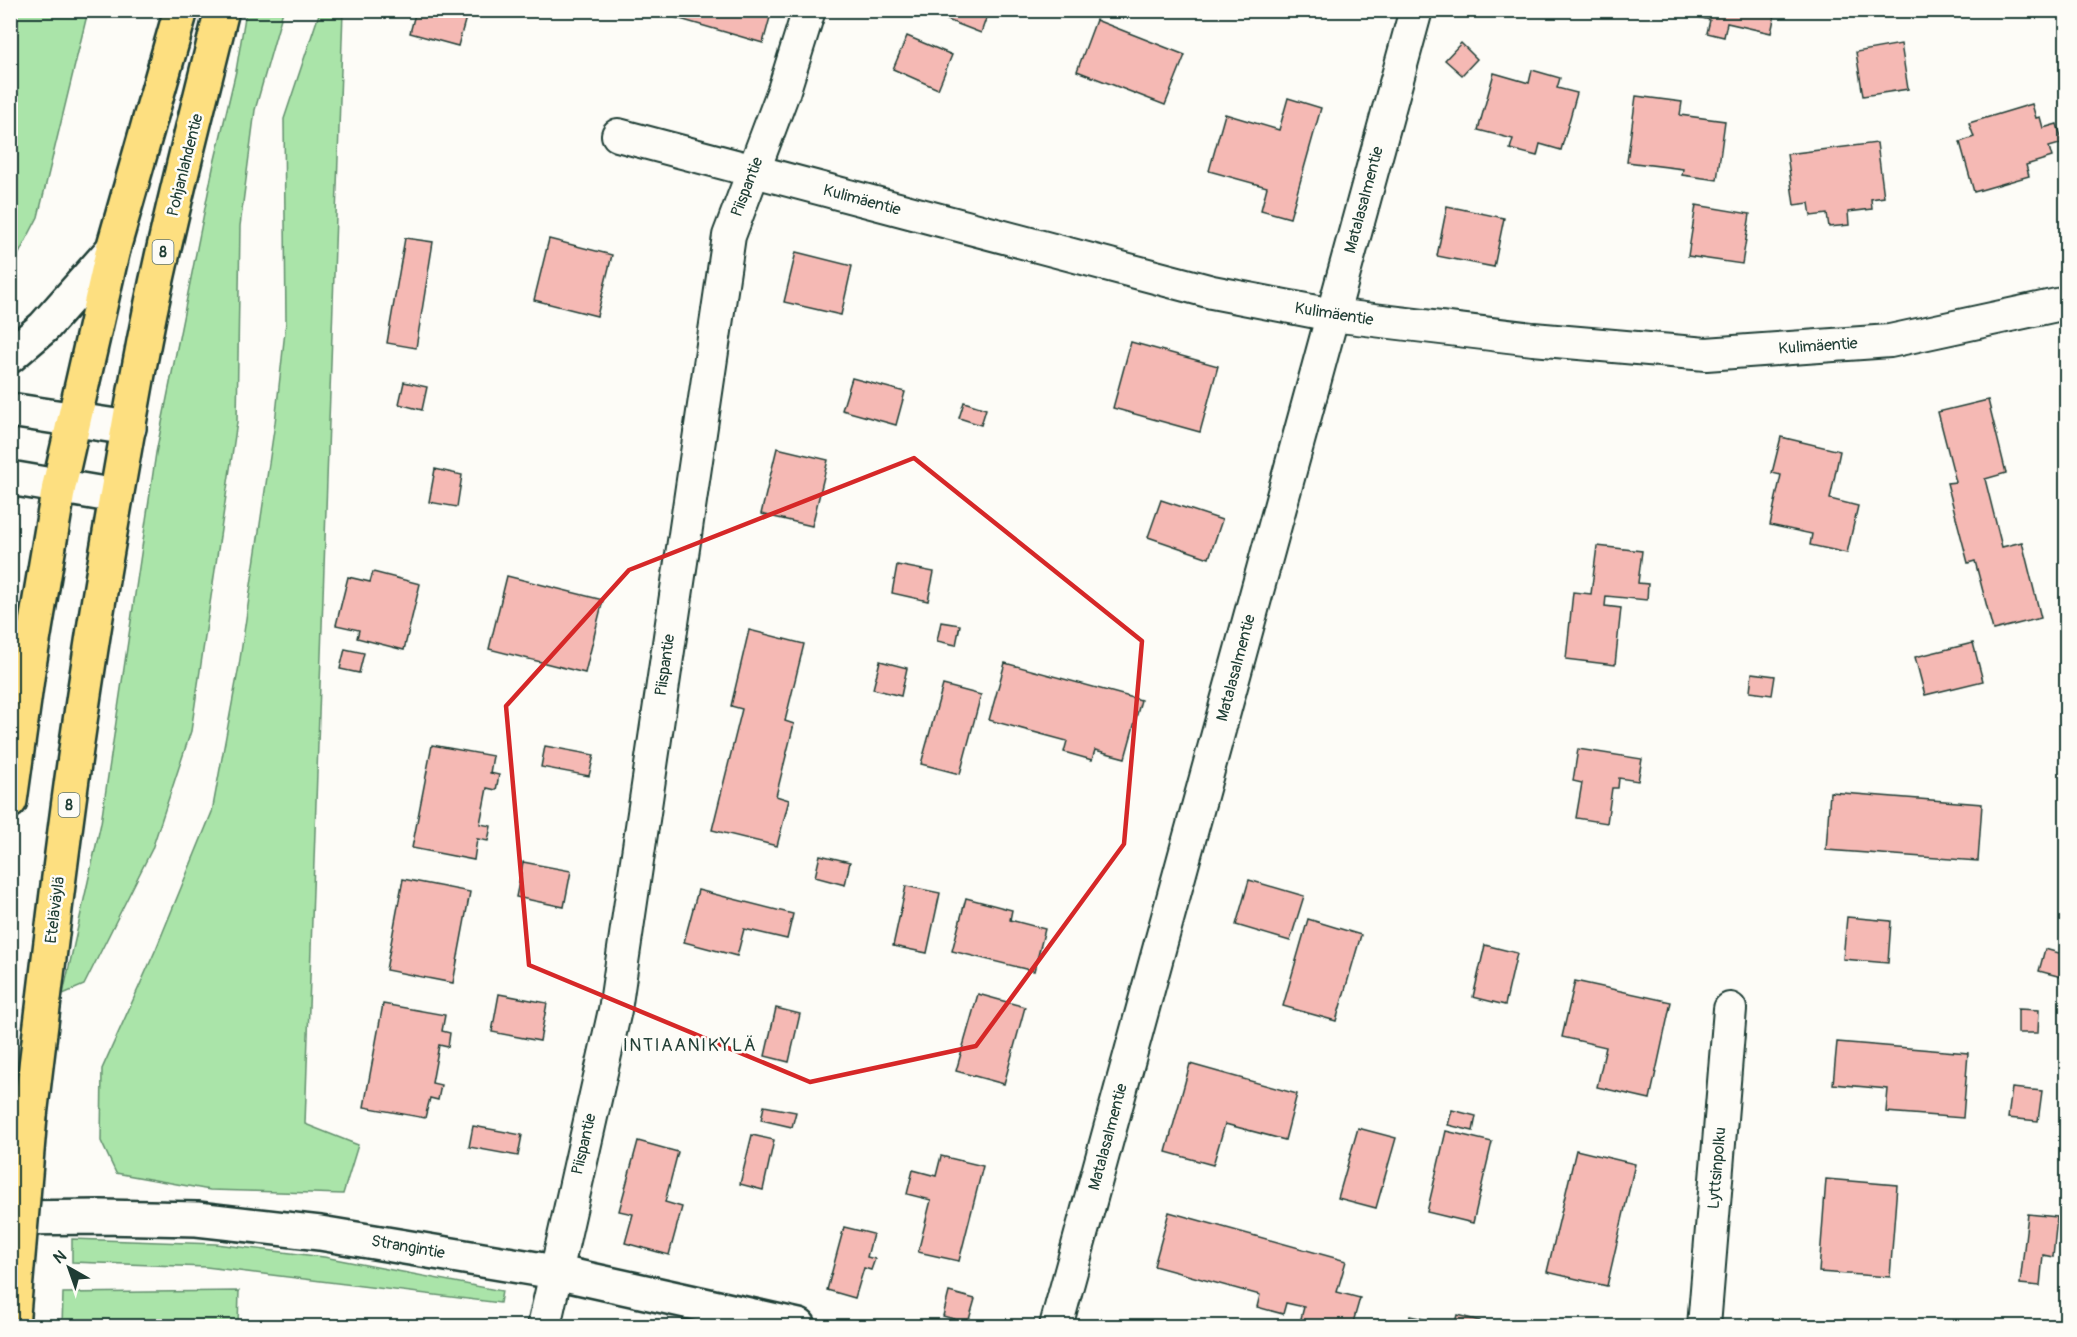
<svg xmlns="http://www.w3.org/2000/svg" width="2077" height="1337" viewBox="0 0 2077 1337" font-family="Pangolin,sans-serif">
	<style>
		.green { fill: #aae4a9; stroke: #64906e; stroke-width: 1.5 }
		.building { fill: #f5b9b4; stroke: #1f3d34; stroke-width: 1.5 }
		.lines { fill: none; stroke-linecap: round; stroke-linejoin: round }
		.street-casing { stroke: #1f3d34; stroke-width: 36 }
		.secondary-casing { stroke: #1f3d34; stroke-width: 38 }
		.highway-casing { stroke: #1f3d34; stroke-width: 38 }
		.street { stroke: #fdfcf7; stroke-width: 32 }
		.secondary { stroke: #fdfcf7; stroke-width: 33 }
		.highway { stroke: #fddf80; stroke-width: 33 }
		.highway-bridge-casing { stroke: #1f3d34; stroke-width: 38; stroke-linecap: butt }
		.highway-bridge { stroke: #fddf80; stroke-width: 33 }
		.marked { fill: none; stroke: #d62828; stroke-width: 4.5; stroke-linejoin: round }
		.labels { text-anchor: middle; dominant-baseline: central; stroke-width: 5; stroke-linejoin: round; paint-order: stroke }
		.shield { fill: #fdfcf7; stroke: #62766e; stroke-width: 1.5 }
		.shield-label { font-size: 15px; font-weight: bold; fill: #1f3d34 }
		.street-label { font-size: 16px; fill: #1f3d34; stroke: #fdfcf7 }
		.neighbourhood-label { font-size: 18px; letter-spacing: 1.5px; fill: #1f3d34; stroke: #fdfcf7 }
	</style>
	<rect width="100%" height="100%" fill="#fdfcf7"/>
	<filter id="ink" filterUnits="userSpaceOnUse"><feTurbulence type="fractalNoise" baseFrequency=".0167" numOctaves="2"/><feDisplacementMap in="SourceGraphic" scale="12" xChannelSelector="R" yChannelSelector="G"/><feConvolveMatrix kernelMatrix="1 2 1 2 8 2 1 2 1" color-interpolation-filters="sRGB"/></filter>
	<g filter="url(#ink)">
		<g class="green">
			<polygon points="11,10 88,11 38,217 11,269"/>
			<polygon points="246,11 283,11 255,110 240,226 237,422 191,731 152,849 84,985 63,994 101,823 156,453 213,168 236,71"/>
			<polygon points="320,11 343,11 305,1124 358,1145 343,1194 210,1190 116,1173 101,1141 102,1069 156,949 212,812 239,666 275,423 286,322 284,119"/>
			<polygon points="72,1239 216,1244 324,1257 502,1291 500,1303 206,1267 72,1262"/>
			<polygon points="239,1291 238,1326 62,1326 63,1293"/>
		</g>
		<g class="building">
			<polygon points="416,10 468,10 458,46 410,33"/>
			<polygon points="674,10 772,10 763,43 673,17"/>
			<polygon points="933,10 989,10 981,33 932,14"/>
			<polygon points="1670,10 1776,10 1771,33 1727,23 1724,37 1707,33 1710,20"/>
			<polygon points="1096,20 1185,55 1165,105 1077,71"/>
			<polygon points="907,36 952,55 938,89 893,69"/>
			<polygon points="1461,43 1477,59 1462,75 1445,60"/>
			<polygon points="1901,44 1908,89 1863,96 1856,52"/>
			<polygon points="1532,70 1560,78 1557,88 1577,93 1561,150 1540,144 1537,156 1510,149 1513,139 1478,130 1494,73 1529,83"/>
			<polygon points="1636,96 1682,102 1680,115 1725,121 1717,180 1682,175 1683,169 1627,162"/>
			<polygon points="1288,98 1321,108 1290,218 1261,210 1267,187 1209,171 1225,114 1279,130"/>
			<polygon points="2032,104 2036,118 2040,117 2043,128 2057,124 2063,143 2049,147 2052,157 2026,165 2029,176 1974,192 1960,142 1974,137 1969,123"/>
			<polygon points="1877,143 1884,197 1871,199 1872,209 1848,212 1849,225 1829,227 1827,214 1811,216 1809,203 1794,205 1787,154"/>
			<polygon points="1696,205 1750,214 1742,264 1688,256"/>
			<polygon points="1447,206 1504,218 1494,267 1437,256"/>
			<polygon points="405,238 433,242 416,348 387,343"/>
			<polygon points="549,239 612,255 597,316 534,300"/>
			<polygon points="796,252 852,266 841,315 784,302"/>
			<polygon points="1131,342 1218,366 1200,432 1113,408"/>
			<polygon points="852,378 905,392 896,425 842,410"/>
			<polygon points="404,382 427,387 422,410 399,404"/>
			<polygon points="1988,400 2006,473 1985,479 2002,547 2022,542 2041,618 1993,630 1975,561 1968,563 1947,483 1956,482 1938,412"/>
			<polygon points="964,402 986,409 981,425 959,418"/>
			<polygon points="1781,437 1840,451 1830,499 1858,506 1847,553 1810,545 1812,534 1770,525 1781,475 1772,473"/>
			<polygon points="777,448 828,460 812,526 761,514"/>
			<polygon points="435,469 462,475 457,507 429,502"/>
			<polygon points="1161,500 1222,520 1209,558 1148,537"/>
			<polygon points="1597,546 1642,551 1638,583 1648,584 1647,600 1606,596 1605,606 1621,608 1615,665 1566,659 1573,592 1591,594"/>
			<polygon points="897,565 934,572 928,601 892,593"/>
			<polygon points="373,572 420,584 404,650 357,638 359,630 336,625 348,577 370,582"/>
			<polygon points="507,576 603,600 585,673 489,649"/>
			<polygon points="941,622 960,625 956,645 937,641"/>
			<polygon points="749,630 804,644 785,721 794,724 776,796 789,800 777,846 712,830 742,709 731,706"/>
			<polygon points="1973,643 1983,681 1925,695 1915,657"/>
			<polygon points="345,649 364,653 359,673 340,669"/>
			<polygon points="880,661 907,668 901,696 873,689"/>
			<polygon points="1005,663 1141,700 1125,758 1095,750 1092,760 1064,752 1067,741 989,720"/>
			<polygon points="1752,673 1775,676 1772,695 1750,692"/>
			<polygon points="943,685 981,695 960,774 921,764"/>
			<polygon points="432,745 493,756 490,773 499,775 496,790 487,788 480,824 491,826 488,841 477,839 474,860 412,848"/>
			<polygon points="545,746 594,755 589,776 541,767"/>
			<polygon points="1578,749 1642,759 1638,781 1619,778 1618,788 1612,788 1607,823 1576,818 1582,783 1573,781"/>
			<polygon points="1830,792 1982,804 1978,861 1826,850"/>
			<polygon points="820,855 850,862 845,885 815,877"/>
			<polygon points="523,862 571,871 564,907 516,897"/>
			<polygon points="403,879 470,892 453,983 386,970"/>
			<polygon points="1249,880 1304,896 1290,941 1236,925"/>
			<polygon points="906,886 940,893 927,953 893,946"/>
			<polygon points="698,890 793,914 787,939 744,929 737,956 684,942"/>
			<polygon points="966,898 1012,910 1010,920 1045,929 1034,971 952,951"/>
			<polygon points="1847,917 1891,921 1888,963 1843,959"/>
			<polygon points="1308,919 1361,935 1336,1021 1283,1006"/>
			<polygon points="1485,945 1517,953 1505,1005 1473,997"/>
			<polygon points="2045,949 2066,955 2065,978 2039,971"/>
			<polygon points="1575,981 1671,1002 1650,1099 1597,1087 1606,1047 1562,1037"/>
			<polygon points="499,994 547,1003 540,1041 492,1032"/>
			<polygon points="978,994 1025,1007 1004,1084 956,1071"/>
			<polygon points="383,1004 445,1015 442,1031 450,1033 448,1047 439,1045 432,1083 441,1085 438,1100 430,1098 425,1118 364,1107"/>
			<polygon points="776,1008 800,1014 789,1062 765,1056"/>
			<polygon points="2018,1009 2039,1010 2038,1033 2018,1033"/>
			<polygon points="1837,1042 1968,1053 1963,1118 1886,1112 1888,1089 1833,1084"/>
			<polygon points="1190,1064 1297,1094 1285,1140 1225,1124 1213,1165 1166,1152"/>
			<polygon points="2012,1088 2042,1091 2038,1121 2008,1118"/>
			<polygon points="764,1106 796,1112 792,1127 761,1120"/>
			<polygon points="1452,1110 1476,1116 1473,1131 1448,1125"/>
			<polygon points="473,1126 522,1135 518,1156 469,1147"/>
			<polygon points="1358,1128 1396,1138 1376,1208 1338,1198"/>
			<polygon points="1446,1131 1492,1142 1473,1223 1427,1212"/>
			<polygon points="752,1135 774,1140 763,1190 740,1184"/>
			<polygon points="638,1141 678,1152 665,1202 682,1207 669,1255 625,1243 633,1214 619,1211"/>
			<polygon points="1576,1150 1635,1164 1607,1286 1547,1272"/>
			<polygon points="941,1156 983,1166 959,1261 918,1252 931,1200 907,1194 913,1170 936,1176"/>
			<polygon points="1826,1179 1897,1185 1890,1277 1819,1272"/>
			<polygon points="1169,1212 1346,1261 1337,1292 1360,1298 1352,1326 1299,1326 1304,1307 1286,1303 1283,1314 1257,1307 1260,1295 1154,1266"/>
			<polygon points="2028,1214 2057,1217 2053,1257 2043,1255 2040,1286 2020,1284"/>
			<polygon points="844,1227 873,1234 867,1257 875,1259 871,1270 864,1268 855,1298 827,1290"/>
			<polygon points="949,1292 975,1299 968,1323 943,1316"/>
			<polygon points="1457,1315 1480,1321 1479,1326 1454,1326"/>
			<polygon points="1410,1316 1438,1322 1437,1326 1407,1326"/>
		</g>
		<g class="lines">
			<g class="street-casing">
				<g id="street">
					<polyline points="618,135 1212,292 1332,315 1533,339 1706,354 1890,341 2066,303"/>
					<polyline points="544,1326 615,1010 729,236 784,90 809,10"/>
					<polyline points="1056,1326 1416,10"/>
					<polyline points="1704,1326 1730,1009"/>
				</g>
			</g>
			<g class="secondary-casing">
				<g id="secondary">
					<polyline points="10,356 44,327 113,249"/>
					<polyline points="10,410 129,428"/>
					<polyline points="10,478 116,496"/>
					<polyline points="10,1218 101,1217 197,1219 320,1233 555,1272 799,1326"/>
				</g>
			</g>
			<g class="highway-casing">
				<g id="highway">
					<polyline points="10,801 28,671 59,486 113,249 181,10"/>
					<path d="M30,1116C48,967 65,817 88,668C103,568 121,468 139,368C161,248 193,129 222,10"/>
				</g>
			</g>
			<use href="#street" class="street"/>
			<use href="#secondary" class="secondary"/>
			<use href="#highway" class="highway"/>
			<g class="highway-bridge-casing">
				<polyline id="highway-bridge" points="12,1326 30,1116"/>
			</g>
			<use href="#highway-bridge" class="highway-bridge"/>
		</g>
	</g>
	<path class="marked" d="M914,458L1142,641L1124,844L976,1046L810,1082L529,965L506,706L629,570Z"/>
	<g class="labels">
		<g class="shield">
			<rect x="152.5" y="240" width="21" height="24" rx="4.5"/>
			<rect x="58.5" y="793" width="21" height="24" rx="4.5"/>
		</g>
		<g class="shield-label">
			<text x="163" y="252">8</text>
			<text x="69" y="805">8</text>
		</g>
		<g class="street-label">
			<text transform="translate(185 165) rotate(-76)">Pohjanlahdentie</text>
			<text transform="translate(747 187) rotate(-69)">Piispantie</text>
			<text transform="translate(862 200) rotate(15)">Kulimäentie</text>
			<text transform="translate(1364 200) rotate(-75)">Matalasalmentie</text>
			<text transform="translate(1334 314) rotate(9)">Kulimäentie</text>
			<text transform="translate(1818 346) rotate(-4)">Kulimäentie</text>
			<text transform="translate(665 665) rotate(-82)">Piispantie</text>
			<text transform="translate(1236 668) rotate(-75)">Matalasalmentie</text>
			<text transform="translate(55 910) rotate(-83)">Eteläväylä</text>
			<text transform="translate(1108 1137) rotate(-75)">Matalasalmentie</text>
			<text transform="translate(584 1144) rotate(-77)">Piispantie</text>
			<text transform="translate(1717 1168) rotate(-85)">Lyttsinpolku</text>
			<text transform="translate(408 1247) rotate(10)">Strangintie</text>
		</g>
		<g class="neighbourhood-label">
			<text x="690" y="1045">INTIAANIKYLÄ</text>
		</g>
	</g>
	<rect width="2077" height="1337" fill="none" stroke="#fdfcf7" stroke-width="36"/>
	<rect x="18" y="18" width="2041" height="1301" fill="none" stroke="#1f3d34" stroke-width="2" filter="url(#ink)"/>
	<g transform="translate(69 1268) rotate(320)" stroke="#fdfcf7" stroke-width="4.5" paint-order="stroke">
	<path d="M0-4.5L10 22L0 15L-10 22Z" fill="#1f3d34"/>
	<text y="-9" font-size="16" font-weight="bold" text-anchor="middle" fill="#1f3d34">N</text>
	</g>
</svg>
